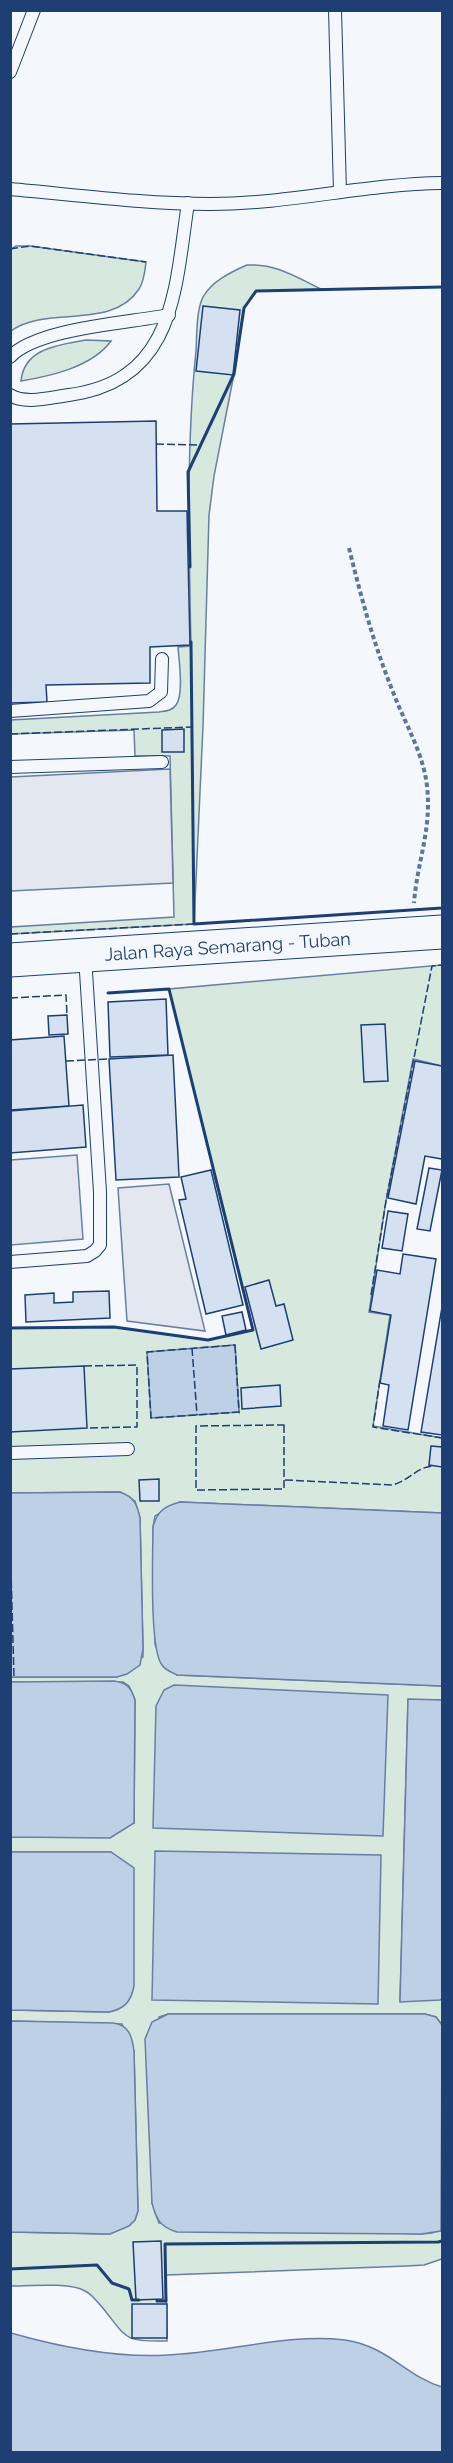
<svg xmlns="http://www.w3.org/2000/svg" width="453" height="2463" viewBox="0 0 453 2463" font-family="Raleway,sans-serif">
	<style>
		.green { fill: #d7e8df; stroke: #687fa3; stroke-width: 1.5; fill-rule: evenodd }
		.parking { fill: #e3e8f0; stroke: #687fa3; stroke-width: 1.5 }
		.water { fill: #bed0e5; stroke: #687fa3; stroke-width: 1.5 }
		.building { fill: #d5e0f0; stroke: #1d3f73; stroke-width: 1.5 }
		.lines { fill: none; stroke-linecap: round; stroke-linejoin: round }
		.service-casing { stroke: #1d3f73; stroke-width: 14 }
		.trunk-casing { stroke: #1d3f73; stroke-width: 35 }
		.path { stroke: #5e769c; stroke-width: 4; stroke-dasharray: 4.5 3; stroke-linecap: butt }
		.service { stroke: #f4f7fb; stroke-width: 12 }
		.trunk { stroke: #f4f7fb; stroke-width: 33 }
		.fence { stroke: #1d3f73; stroke-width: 1.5; stroke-dasharray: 8 3; stroke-linecap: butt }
		.wall { stroke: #1d3f73; stroke-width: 3 }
		.labels { text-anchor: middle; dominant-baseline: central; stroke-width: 4.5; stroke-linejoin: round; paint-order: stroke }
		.street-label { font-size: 18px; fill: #1d3f73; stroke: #f4f7fb }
	</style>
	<rect width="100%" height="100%" fill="#f4f7fb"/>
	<g class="green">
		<path d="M16,246H30L146,262C145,271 144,282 139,289C112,331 45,305 11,331V249Z"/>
		<path d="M247,265C279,264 295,277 323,290L257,291L244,308L234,374L214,476L209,515L203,726L194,924L11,934V927L174,917L170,756H135L134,730L11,734V720L159,712C165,711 172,711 176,705C184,695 179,660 178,647L191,646C189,548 186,449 196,351C197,335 196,311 203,297C212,281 231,272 247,265Z"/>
		<path d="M86,340L111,341C92,367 51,376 21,381C24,348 59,345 86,340Z"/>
		<path d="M442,965V1066L413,1059L386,1201L369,1312L390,1315L373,1426L442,1438V1513L180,1502L155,1516L153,1527L155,1644L162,1664L177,1675L442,1686V1700H408L400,2001L442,1999V2025L436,2017L425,2014H168L159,2017L152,2203L159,2223L421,2234L432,2233L442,2229V2259L424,2265L407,2266L166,2275L167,2341C123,2342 128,2339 102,2307C97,2302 92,2294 85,2291C70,2282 28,2286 11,2286V2232L110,2234L135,2220L138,2211L134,2051L122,2024L11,2021V2010L109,2012L111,1852H11L10,1837H28L134,1823L135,1700L129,1686L123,1682H11V1677H117L143,1657V1649L140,1518L135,1501L120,1492L11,1493V1328L114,1327L208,1340L253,1330L169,989ZM235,1345L239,1412L192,1349Z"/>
	</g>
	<g class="parking">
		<polygon points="170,769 173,883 11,891 11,777"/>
		<polygon points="77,1155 83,1239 11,1245 11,1160"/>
		<polygon points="169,1184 205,1331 127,1321 118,1188"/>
	</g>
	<g class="water">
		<polygon points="235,1345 239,1412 151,1418 147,1352"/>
		<path d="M120,1492C134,1497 137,1504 140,1518L143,1649L140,1665L127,1674L117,1677H11V1493Z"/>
		<path d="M180,1502L442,1513V1686L177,1675C171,1672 165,1670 162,1665C149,1648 153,1552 153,1527C157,1511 165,1506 180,1502Z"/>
		<path d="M114,1681C127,1683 131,1687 135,1700L134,1823L110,1838L11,1837V1682Z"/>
		<polygon points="174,1685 388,1695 383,1836 153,1828 156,1706 164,1690"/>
		<polygon points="408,1699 442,1700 442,1999 440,2000 400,2002"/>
		<polygon points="155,1851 381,1855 378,2004 152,2000"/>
		<path d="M11,1852H111L134,1868V1986C131,2002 124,2009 109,2012L11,2010Z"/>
		<path d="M168,2014H425L436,2017L442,2025L441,2231L421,2234L177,2232C160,2227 156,2219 152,2203L145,2039L152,2022Z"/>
		<path d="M11,2021L113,2023C129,2025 132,2036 134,2051L138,2211L135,2220L129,2226L110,2234L11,2232Z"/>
		<path d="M11,2333C60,2347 117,2358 168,2355C227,2353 285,2333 345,2340C388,2346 407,2377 442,2387V2452H11Z"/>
	</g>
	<g class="building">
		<polygon points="203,306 240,310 233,375 196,371"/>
		<polygon points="156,421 157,511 187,511 190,645 150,647 150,683 46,685 47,702 10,703 10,424"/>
		<polygon points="184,729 184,752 162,752 162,730"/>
		<polygon points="166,999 168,1055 110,1057 108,1002"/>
		<polygon points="67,1015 68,1034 49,1035 48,1016"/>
		<polygon points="385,1024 388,1081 364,1082 361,1025"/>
		<polygon points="64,1036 69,1106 10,1110 10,1040"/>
		<polygon points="173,1055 179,1177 116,1180 109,1059"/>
		<polygon points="415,1061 442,1066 442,1159 425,1156 416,1204 388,1198"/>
		<polygon points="83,1105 86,1147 10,1153 10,1111"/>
		<polygon points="429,1168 442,1170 430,1231 417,1229"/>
		<polygon points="211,1170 243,1305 206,1314 179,1200 186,1199 181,1177"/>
		<polygon points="388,1211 408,1214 402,1251 382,1248"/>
		<polygon points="403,1254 436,1259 408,1430 383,1426 389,1385 380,1383 391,1315 370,1311 377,1270 400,1274"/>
		<polygon points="269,1280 276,1306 284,1304 293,1340 261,1349 245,1287"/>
		<polygon points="109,1291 110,1318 26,1322 25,1295 54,1293 54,1303 73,1302 73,1292"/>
		<polygon points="442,1307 442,1435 421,1432"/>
		<polygon points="242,1312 246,1330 226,1335 222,1316"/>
		<polygon points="84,1366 87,1428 10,1432 10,1369"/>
		<polygon points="280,1385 281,1406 242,1409 241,1388"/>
		<polygon points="431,1446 442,1447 442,1467 429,1465"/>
		<polygon points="159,1479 159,1501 140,1501 139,1480"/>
		<polygon points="161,2241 163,2299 136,2300 133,2242"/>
		<rect x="132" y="2304" width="35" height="34"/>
	</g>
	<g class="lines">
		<g class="service-casing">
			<g id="service">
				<polyline points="335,10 340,192"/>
				<polyline points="10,72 34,10"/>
				<path d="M10,189C77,195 144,204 211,204C289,204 365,184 442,183"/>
				<path d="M10,357C37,328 129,323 169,315"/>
				<path d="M10,395C26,405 52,397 69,395C176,381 175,288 188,203"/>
				<polyline points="10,711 149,701 161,692 162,659"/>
				<polyline points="10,767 162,762"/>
				<polyline points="10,1262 87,1256 95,1251 100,1245 100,1192 85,956"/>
				<polyline points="10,1453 128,1449"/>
			</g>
		</g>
		<g class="trunk-casing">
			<g id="trunk">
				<path id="s1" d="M10,960L442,932"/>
			</g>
		</g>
		<path class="path" d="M349,548C361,597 374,645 393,692C405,724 423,752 427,786C432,830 417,862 414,903"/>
		<use href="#service" class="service"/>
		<use href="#trunk" class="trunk"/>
		<g class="fence">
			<polyline points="10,249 30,246 146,262"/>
			<polyline points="156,444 201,445"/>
			<polyline points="10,734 192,727"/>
			<polyline points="10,934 194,924"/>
			<polyline points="10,998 66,995 67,1015"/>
			<polyline points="66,1061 109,1059"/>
			<polyline points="371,1295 386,1201 432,966 442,965"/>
			<polygon points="235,1345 239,1412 151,1418 147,1352"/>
			<polyline points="192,1348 197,1415"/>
			<polyline points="84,1366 137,1365 137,1427 87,1428"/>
			<polyline points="380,1380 373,1427 442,1438"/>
			<polygon points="284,1425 284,1489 196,1490 196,1426"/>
			<path d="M285,1480L392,1485C408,1482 417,1466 434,1466"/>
			<polyline points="10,1536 14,1677"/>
		</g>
		<g class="wall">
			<polyline points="190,567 188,472 234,374 244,308 256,291 442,287"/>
			<polyline points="191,642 194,924 442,908"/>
			<polyline points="10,1328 114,1327 208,1340 253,1330 169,989 108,993"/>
			<polyline points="10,2269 97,2265 112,2283 129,2289 132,2300 139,2300"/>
			<polyline points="157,2301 166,2301 165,2244 438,2242 442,2241"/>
		</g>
	</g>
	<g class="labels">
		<g class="street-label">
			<text stroke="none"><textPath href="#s1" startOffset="218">Jalan Raya Semarang - Tuban</textPath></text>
		</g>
	</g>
	<rect width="453" height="2463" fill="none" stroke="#1d3f73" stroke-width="24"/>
</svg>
